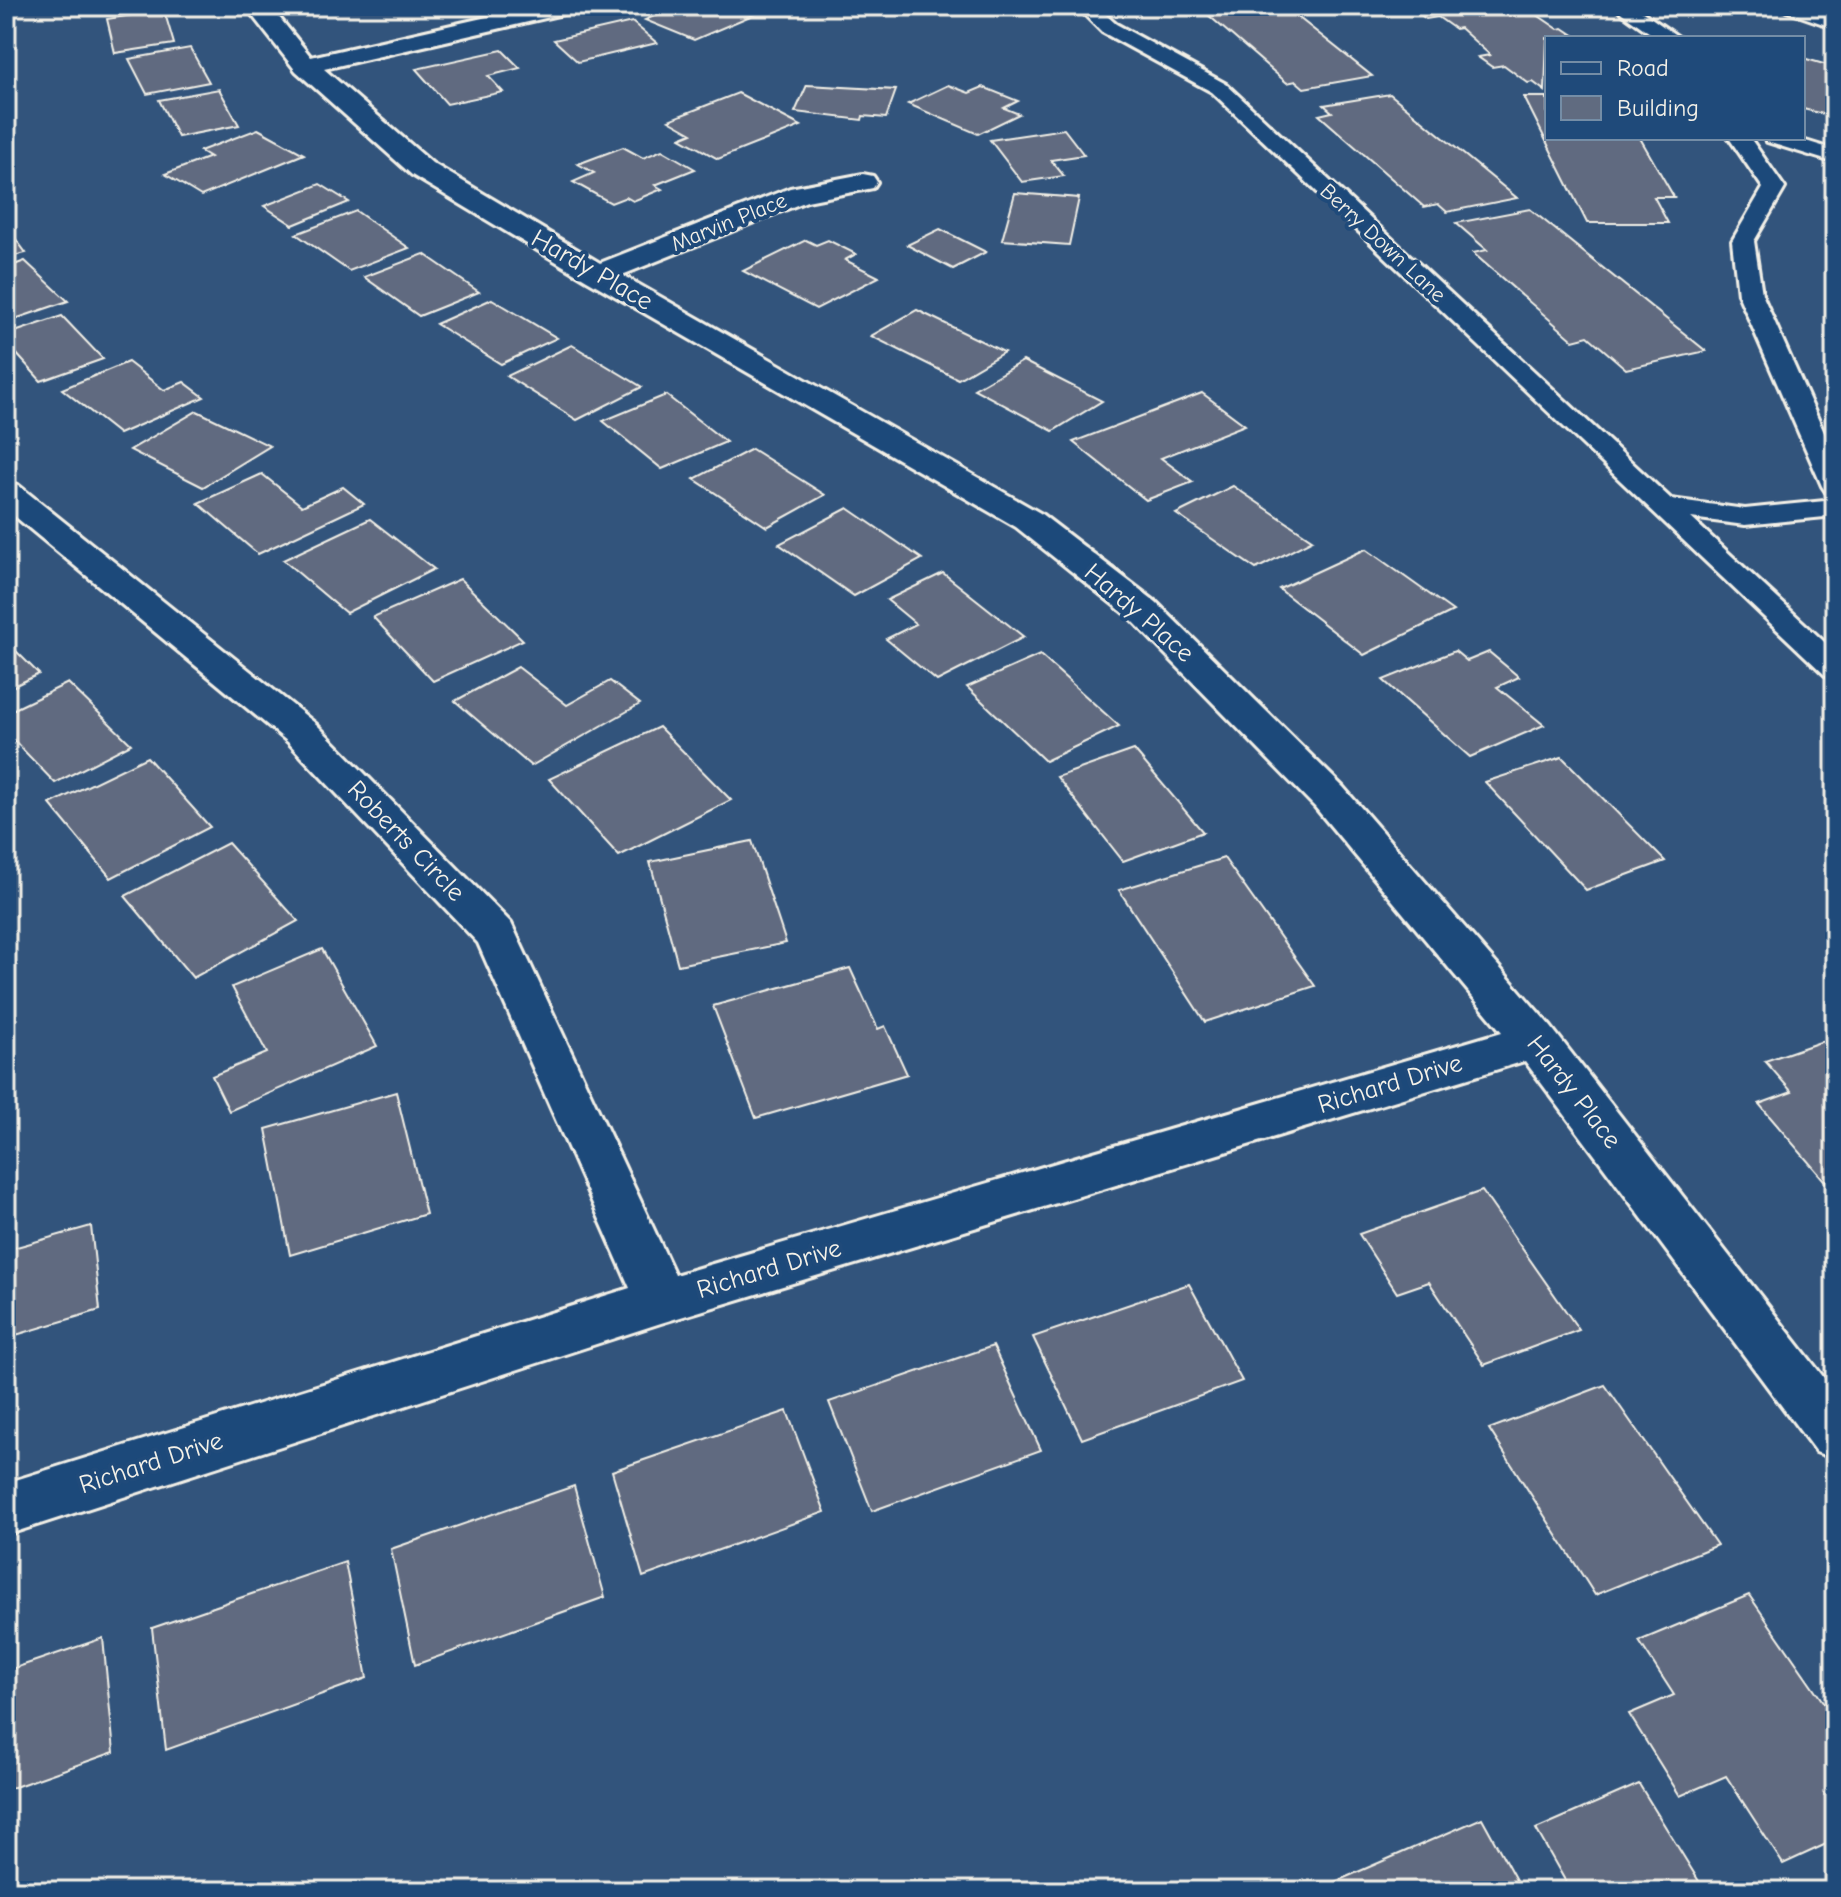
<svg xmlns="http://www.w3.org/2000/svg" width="1841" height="1897" viewBox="0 0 1841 1897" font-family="'Comic Neue',sans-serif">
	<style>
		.building { fill: #606b80; stroke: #f4f1e8; stroke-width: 2 }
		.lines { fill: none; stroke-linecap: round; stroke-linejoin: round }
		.lane-casing { stroke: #f4f1e8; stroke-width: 6 }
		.street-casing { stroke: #f4f1e8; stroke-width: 6 }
		.lane { fill: #1f4a7a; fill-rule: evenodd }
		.street { fill: #1f4a7a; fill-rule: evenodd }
		.labels { text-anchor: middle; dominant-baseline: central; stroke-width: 8; stroke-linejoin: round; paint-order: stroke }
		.far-street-label { font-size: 22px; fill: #f4f1e8; stroke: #1f4a7a }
		.street-label { font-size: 26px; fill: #f4f1e8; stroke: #1f4a7a }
	</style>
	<rect width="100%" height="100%" fill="#32547c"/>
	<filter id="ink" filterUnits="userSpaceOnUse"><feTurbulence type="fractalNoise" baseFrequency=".0125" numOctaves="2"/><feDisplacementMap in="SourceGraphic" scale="16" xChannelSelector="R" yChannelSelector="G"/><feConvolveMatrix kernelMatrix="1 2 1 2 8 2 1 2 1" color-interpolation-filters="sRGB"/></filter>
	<g filter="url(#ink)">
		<g class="building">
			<polygon points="96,6 148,6 98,13"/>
			<polygon points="677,6 735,6 755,14 694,40 645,20"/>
			<polygon points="1207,6 1284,6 1372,76 1304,88 1296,81 1287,83 1200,8"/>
			<polygon points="1423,6 1532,6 1541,13 1536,14 1558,29 1563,28 1578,38 1547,38 1545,91 1533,82 1528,83 1504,65 1492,67 1478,57 1490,55 1460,28 1455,29 1438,17 1426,19 1413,9"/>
			<polygon points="164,10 174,44 115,53 107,19"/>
			<polygon points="632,22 657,43 578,62 554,40"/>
			<polygon points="190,48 209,82 147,94 129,59"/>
			<polygon points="502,50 520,68 488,76 503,92 447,104 416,69"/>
			<polygon points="1803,58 1827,65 1835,63 1835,117 1803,109"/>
			<polygon points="807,85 896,90 886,118 863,116 862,120 795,112"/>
			<polygon points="948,85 969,93 983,87 1018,101 1004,108 1019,114 978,134 908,104"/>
			<polygon points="219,89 239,125 178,137 159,100"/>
			<polygon points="738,93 801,126 718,159 680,138 692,133 669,120"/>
			<polygon points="1390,94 1517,198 1447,212 1438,204 1424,207 1319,115 1332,112 1324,105"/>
			<polygon points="1524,97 1547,97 1547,138 1640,138 1674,197 1654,197 1668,223 1587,223"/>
			<polygon points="258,129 304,154 201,196 165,174 210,157 200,151"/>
			<polygon points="1064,129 1084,155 1051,160 1064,176 1022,182 990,140"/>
			<polygon points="623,147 643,158 662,150 695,169 655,185 662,189 633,201 626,197 611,203 573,182 594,173 578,164"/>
			<polygon points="320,184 349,202 293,225 264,206"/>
			<polygon points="1015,193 1079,198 1069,245 1002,240"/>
			<polygon points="1530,209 1706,351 1626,369 1588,336 1573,340 1473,253 1487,250 1456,223"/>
			<polygon points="356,211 409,248 349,271 296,234"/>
			<polygon points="940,229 986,252 953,269 907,245"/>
			<polygon points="15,238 26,253 6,258 6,240"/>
			<polygon points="806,240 816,245 828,240 856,254 845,260 879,277 816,309 743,271"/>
			<polygon points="424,254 479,292 419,316 364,277"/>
			<polygon points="25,261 68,301 6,322 6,268"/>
			<polygon points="492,299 557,338 501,364 436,324"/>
			<polygon points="917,310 1004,352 958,379 871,336"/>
			<polygon points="62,316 103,359 41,381 6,342 6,335"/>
			<polygon points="572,345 642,387 577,420 507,376"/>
			<polygon points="1023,361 1102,401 1053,431 974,389"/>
			<polygon points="128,362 164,390 184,382 204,397 119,434 62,389"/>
			<polygon points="1202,393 1245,425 1161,458 1193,482 1146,500 1073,442"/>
			<polygon points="666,395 726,442 662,469 603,421"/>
			<polygon points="197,411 270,446 203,487 130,450"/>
			<polygon points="752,449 825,495 767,527 694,479"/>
			<polygon points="262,474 302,506 343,487 364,504 258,554 198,503"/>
			<polygon points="1233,486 1313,540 1256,569 1176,514"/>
			<polygon points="848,508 922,559 854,596 779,544"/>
			<polygon points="370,519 434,569 346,613 283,560"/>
			<polygon points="1366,549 1453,611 1364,655 1279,589"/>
			<polygon points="943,573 1024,637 937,681 886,639 916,624 887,600"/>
			<polygon points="460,579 523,640 433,681 373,617"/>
			<polygon points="6,641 39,674 6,690"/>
			<polygon points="1455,651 1467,661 1489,652 1519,677 1497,687 1544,725 1470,757 1383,680"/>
			<polygon points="1040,655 1119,726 1045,761 967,687"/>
			<polygon points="518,667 567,705 610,681 640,704 531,766 455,701"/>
			<polygon points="68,683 131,744 55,783 6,732 6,713"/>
			<polygon points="659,727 731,800 619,856 549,779"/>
			<polygon points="1134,750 1203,832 1123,861 1057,777"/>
			<polygon points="147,757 210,827 111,878 50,804"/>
			<polygon points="1562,757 1665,861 1586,890 1485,782"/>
			<polygon points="752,841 786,943 678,965 650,862"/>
			<polygon points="228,843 298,921 193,978 125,896"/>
			<polygon points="1224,858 1315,986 1205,1022 1119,890"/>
			<polygon points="322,949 377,1046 229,1111 212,1076 267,1053 232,987"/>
			<polygon points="850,968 878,1029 885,1026 907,1074 756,1118 713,1006"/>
			<polygon points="1835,1037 1835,1193 1759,1104 1792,1092 1765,1061"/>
			<polygon points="396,1092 426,1214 290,1255 266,1129"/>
			<polygon points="1482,1191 1579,1330 1484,1365 1429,1282 1397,1293 1359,1234"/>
			<polygon points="91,1226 100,1310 6,1338 6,1250"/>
			<polygon points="1189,1284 1242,1381 1082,1439 1033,1337"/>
			<polygon points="993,1346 1041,1450 872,1511 829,1402"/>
			<polygon points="1605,1385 1717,1545 1595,1595 1489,1429"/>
			<polygon points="787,1411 825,1512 643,1577 612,1471"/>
			<polygon points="574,1486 605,1597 415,1665 391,1549"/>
			<polygon points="345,1562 367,1678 166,1750 152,1628"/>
			<polygon points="1749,1595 1835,1719 1835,1840 1783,1864 1726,1776 1680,1796 1629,1714 1674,1695 1639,1641"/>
			<polygon points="103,1638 114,1752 6,1790 6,1671"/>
			<polygon points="1639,1784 1705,1891 1571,1891 1536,1829"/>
			<polygon points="1482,1818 1522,1891 1314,1891"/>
		</g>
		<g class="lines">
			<g class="lane-casing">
				<g id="lane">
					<polygon points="1076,6 1096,6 1116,24 1226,84 1671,499 1745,509 1835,500 1835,516 1745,525 1691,518 1835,652 1835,677 1825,675 1212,92 1102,32"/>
					<polygon points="1612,6 1634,6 1680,38 1657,38"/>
					<polygon points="1729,138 1750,138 1785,188 1754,241 1762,294 1835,457 1835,494 1826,492 1822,486 1738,294 1732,241 1763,188"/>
					<polygon points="1764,138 1796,138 1835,150 1835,163 1767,142"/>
				</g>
			</g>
			<g class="street-casing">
				<g id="street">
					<polygon points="245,6 270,6 311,57 535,6 579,6 576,11 567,13 324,69 432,163 600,263 790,188 863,174 873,176 877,182 873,188 807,201 622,275 1040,513 1156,602 1343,787 1551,1027 1835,1392 1835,1459 1816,1452 1525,1061 661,1323 6,1535 6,1483 630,1288 478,943 288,742 6,509 6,482 18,485 316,724 511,923 675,1275 1502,1032 1315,807 1130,618 1016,527 587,280 412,175 296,71"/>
					<polygon points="1783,6 1817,6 1835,13 1835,28 1786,11"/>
				</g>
			</g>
			<use href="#lane" class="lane"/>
			<use href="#street" class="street"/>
		</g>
	</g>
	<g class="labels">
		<g class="far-street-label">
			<text transform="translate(729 222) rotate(-22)">Marvin Place</text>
			<text transform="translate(1383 243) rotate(43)">Berry Down Lane</text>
		</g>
		<g class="street-label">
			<text transform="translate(592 270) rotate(30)">Hardy Place</text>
			<text transform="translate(1139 613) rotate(41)">Hardy Place</text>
			<text transform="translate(406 841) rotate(46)">Roberts Circle</text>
			<text transform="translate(1390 1084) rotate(-17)">Richard Drive</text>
			<text transform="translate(1574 1092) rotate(52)">Hardy Place</text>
			<text transform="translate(769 1269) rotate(-17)">Richard Drive</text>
			<text transform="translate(151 1463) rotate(-18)">Richard Drive</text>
		</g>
	</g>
	<rect width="1841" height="1897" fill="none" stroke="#1f4a7a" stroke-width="32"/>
	<rect x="16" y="16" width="1809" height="1865" fill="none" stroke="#f4f1e8" stroke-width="3" filter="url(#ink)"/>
	<rect x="1545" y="36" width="260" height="104" fill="#1f4a7a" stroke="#748da6" stroke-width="2"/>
	<rect x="1561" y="62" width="40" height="12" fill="#1f4a7a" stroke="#748da6" stroke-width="2"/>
	<text x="1617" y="76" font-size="24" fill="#f4f1e8">Road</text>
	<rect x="1561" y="96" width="40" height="24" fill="#606b80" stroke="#748da6" stroke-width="2"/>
	<text x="1617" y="116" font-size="24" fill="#f4f1e8">Building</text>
</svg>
